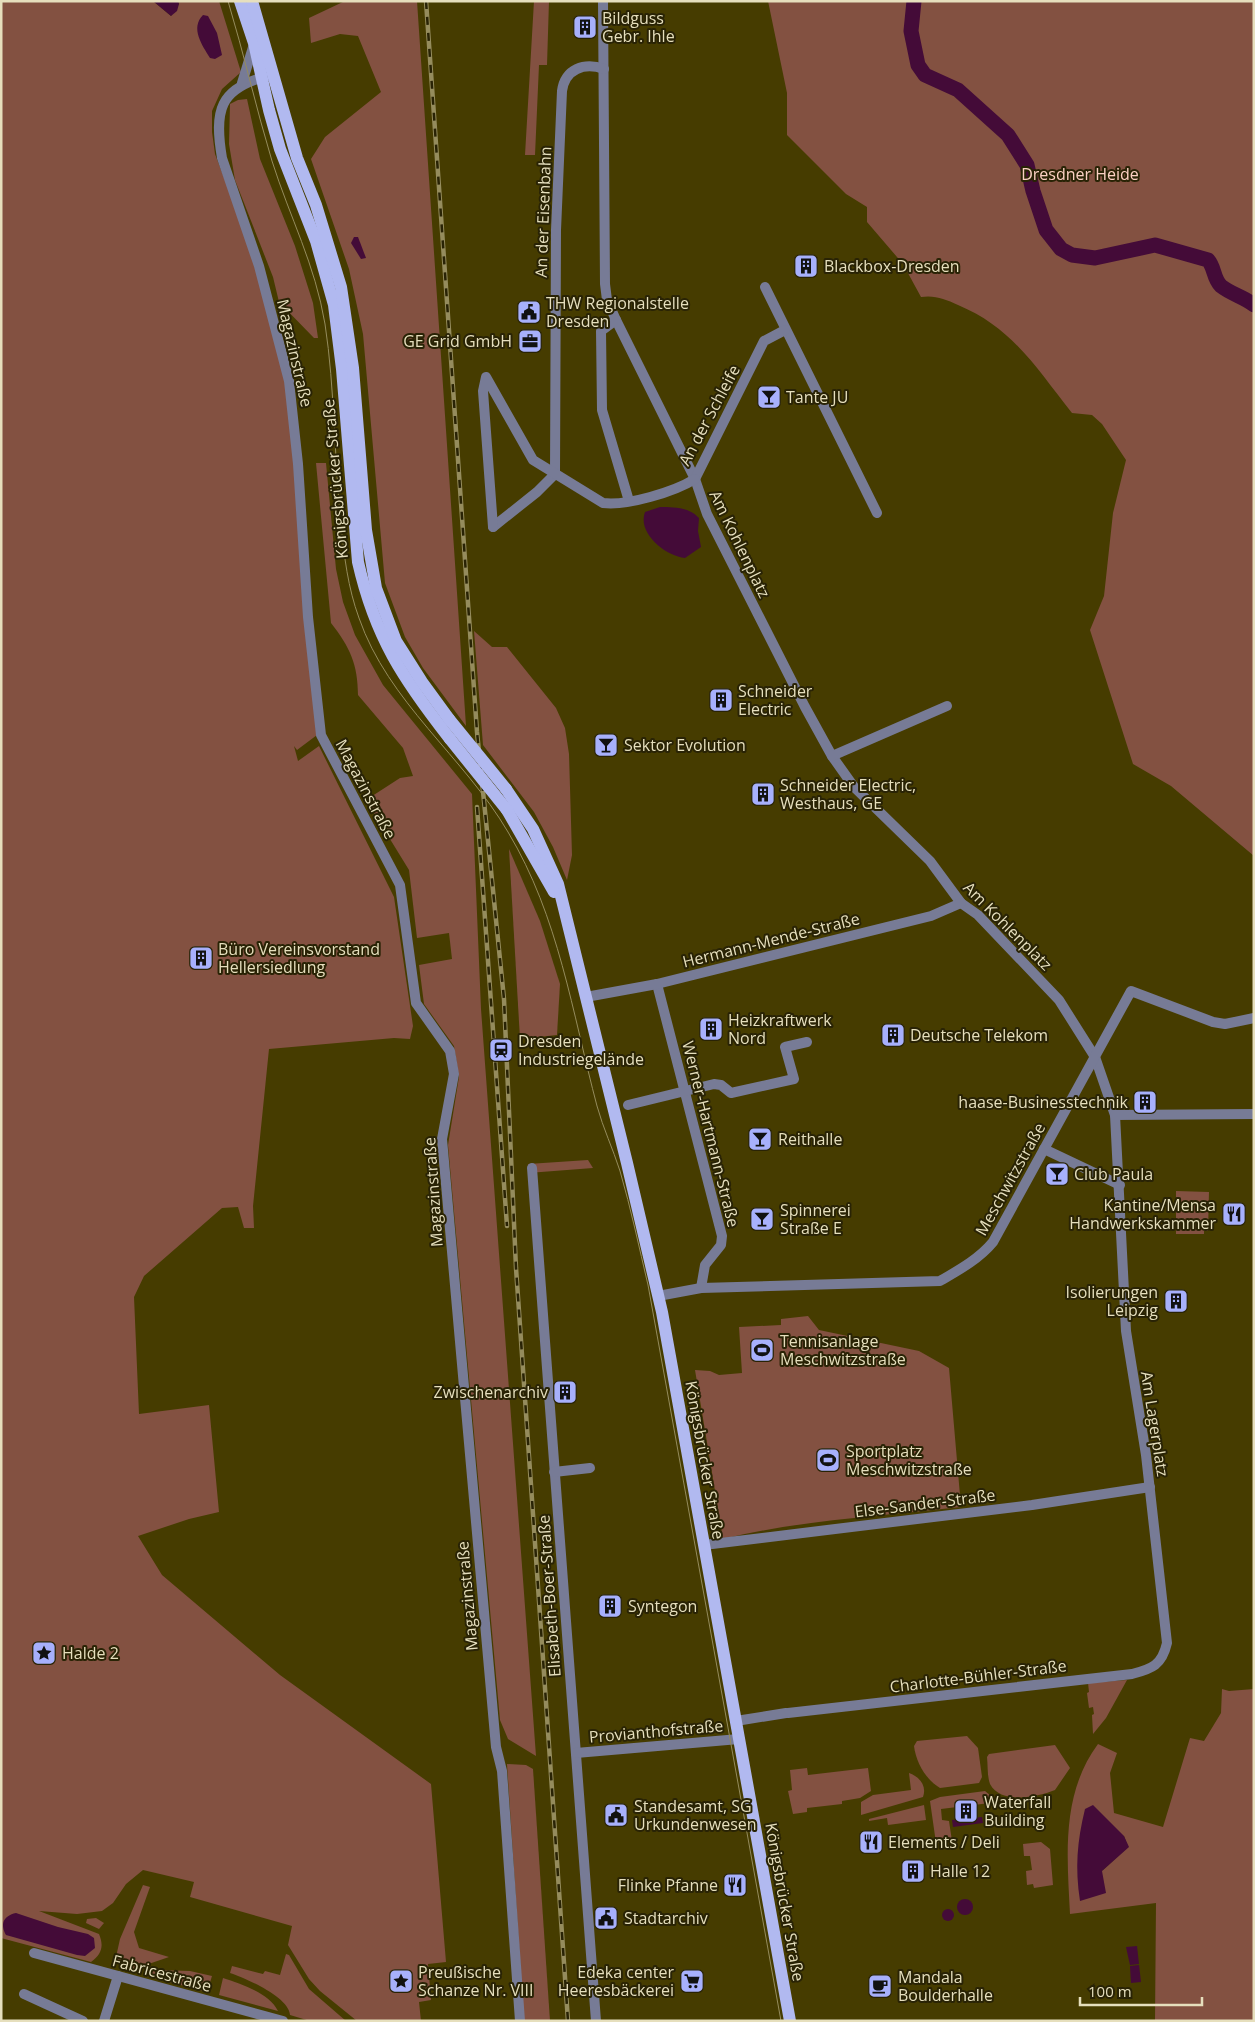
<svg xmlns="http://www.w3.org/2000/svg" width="1255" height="2022" viewBox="0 0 1255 2022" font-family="'Open Sans',sans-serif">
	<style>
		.green { fill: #835141; fill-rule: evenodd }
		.water { fill: #440b38 }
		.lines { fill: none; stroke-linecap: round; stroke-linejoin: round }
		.river { stroke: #440b38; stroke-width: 15 }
		.minor { stroke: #777b96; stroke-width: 10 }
		.primary { stroke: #b1b9f0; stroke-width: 12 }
		.tram { stroke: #958c5d; stroke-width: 1 }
		.rail-casing { stroke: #958c5d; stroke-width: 4.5 }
		.rail { stroke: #292305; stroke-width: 2.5; stroke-dasharray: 8; stroke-linecap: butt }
		.primary-bridge { stroke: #b1b9f0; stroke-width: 12 }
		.labels { text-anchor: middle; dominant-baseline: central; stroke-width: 4; stroke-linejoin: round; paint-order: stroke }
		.poi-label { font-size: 16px; fill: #e6dfbd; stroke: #292305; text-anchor: start }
		.park-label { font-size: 16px; fill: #fbd0c2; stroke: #292305 }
		.street-label { font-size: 16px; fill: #e6dfbd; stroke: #292305 }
	</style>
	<rect width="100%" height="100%" fill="#463c00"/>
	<g class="green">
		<path d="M1,1H153L171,16L179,4L178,1H219L241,72L222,89L212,111V132L215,154L251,248L287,379L317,735L297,750L294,746L298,761L319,746L394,897L413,1026L410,1039L394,1038L269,1049L253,1206L254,1228H244L238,1207L222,1208L144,1276L134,1297L139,1414L209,1405L219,1512L189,1519L138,1536L162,1575L280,1675L431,1784L446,1962L428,1964L431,2000L419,2002L421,2021H357L320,1991L309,1979L288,1945L292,1926L190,1897L194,1882L143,1870L126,1884L113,1903L102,1911L77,1914L39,1911L99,1934C104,1946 102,1954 91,1962L1,1938Z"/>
		<polygon points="345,1 417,1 466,726 423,668 405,637 385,583 363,334 349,269 311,159 325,137 381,92 358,36 340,34 311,43 309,18"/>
		<polygon points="534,1 549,1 547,65 539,65 535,155 525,155"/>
		<path d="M768,1H1254V856L1171,786L1133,764L1090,630L1104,596L1113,513L1126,460L1102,424L1092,415L1072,413C1036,368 1013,328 958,305C945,299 935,295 921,297L903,264L867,222V207L846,194L787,135V93Z"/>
		<polygon points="247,99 260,159 295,246 313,303 318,338 314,338 279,302 273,277 235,180 229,144 230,104 238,100"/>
		<path d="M316,463H326L336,569L343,602L355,635L383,685L472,794L481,1009L536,1756L508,1739L500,1720L448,1145L459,1077L454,1046L424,1004L419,965L452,959L449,933L417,938L409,870L366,800L400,778L413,776L403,748L358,695C358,665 350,647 331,623Z"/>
		<polygon points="474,631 492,647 507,647 556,708 565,728 569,754 572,855 567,880 553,847 534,812 483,745"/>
		<polygon points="509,849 540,921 560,984 557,1035 520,1039"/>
		<polygon points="588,1160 593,1168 528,1173 528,1164"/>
		<polygon points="1176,1191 1209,1192 1208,1231 1204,1231 1204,1234 1176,1234"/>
		<path d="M808,1316L819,1330L919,1351L949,1368L961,1507C882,1516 801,1520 723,1539L695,1370L710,1371L719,1375L742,1373L739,1327L781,1325V1319Z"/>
		<polygon points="1127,1680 1106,1718 1093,1734 1092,1715 1094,1714 1093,1707 1089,1708 1087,1693 1089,1692 1088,1683"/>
		<path d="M1222,1689L1229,1691L1254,1689V2021H1155L1156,1903L1070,1914C1067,1855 1061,1794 1098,1744L1117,1753L1110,1773L1114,1813L1163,1827L1190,1738L1204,1741L1221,1713ZM1124,1836L1128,1847L1102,1871Z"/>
		<path d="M967,1736L978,1748L982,1777L979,1783L940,1788C925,1779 916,1762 914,1746L917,1741Z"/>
		<path d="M1055,1745L1070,1768L1055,1790C1038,1797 1001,1805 990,1784C987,1776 988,1765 987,1757L989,1754Z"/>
		<polygon points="507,1764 526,1765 533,1769 550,2021 524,2021"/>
		<polygon points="807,1768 808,1775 868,1768 871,1791 860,1798 842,1801 842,1804 807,1808 807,1812 793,1814 788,1791 792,1790 790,1770"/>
		<path d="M909,1773C920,1777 927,1786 923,1797L861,1815V1802L873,1795L911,1790Z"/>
		<polygon points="985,1791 997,1801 997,1805 991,1805 990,1803 941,1809 942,1820 949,1821 952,1841 936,1843 930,1801 940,1797"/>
		<polygon points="924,1805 926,1820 888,1825 887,1818 869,1821 869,1819"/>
		<polygon points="1041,1842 1050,1849 1053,1885 1034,1888 1033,1884 1027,1885 1026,1871 1032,1870 1030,1856 1024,1856 1023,1844"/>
		<polygon points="143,1885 150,1887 134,1932 139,1948 169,1957 134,1969 121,1966 116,1957 120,1939"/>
		<polygon points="96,1918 104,1923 99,1929 86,1923 87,1919"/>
		<path d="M286,1954L289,1955L309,1989L346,2021H310L290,2015C289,1997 245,1978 230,1973L232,1966L263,1974L265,1971L280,1975Z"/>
		<polygon points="155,1970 190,1971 212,1976 207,1992 147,1976"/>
		<path d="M223,1978C241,1984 269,1993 278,2011L219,1995Z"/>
	</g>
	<g class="water">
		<polygon points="153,1 178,1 179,4 177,11 171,16"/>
		<path d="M203,15L208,16L217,33L222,55L215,59L210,58C202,45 190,28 203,15Z"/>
		<polygon points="354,237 358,237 366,258 361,259 351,243"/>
		<path d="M660,507C673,507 689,507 699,518L698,531L701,547L685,558C665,556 637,533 645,512Z"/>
		<path d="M1093,1805L1124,1836L1129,1847L1102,1871L1106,1893L1080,1901C1075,1867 1077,1842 1085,1809Z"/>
		<polygon points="982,1817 983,1823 953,1827 952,1820"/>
		<circle cx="965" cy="1907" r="8"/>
		<circle cx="948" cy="1915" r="6"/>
		<path d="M16,1913L58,1927L88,1934L94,1938L95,1948L85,1956L77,1955L6,1935C0,1924 3,1916 16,1913Z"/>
		<polygon points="1137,1946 1139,1964 1130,1965 1126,1947"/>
		<polygon points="1139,1965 1141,1982 1131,1983 1130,1966"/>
	</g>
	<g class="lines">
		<path class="river" d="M914,1L911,31L918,65L925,75L958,90L1008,135L1027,165L1033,191L1046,230L1061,249L1072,255L1095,258L1155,245L1208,260C1215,268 1213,278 1221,286C1231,294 1244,297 1254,305"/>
		<g class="minor">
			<path d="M603,1L605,284L607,300L616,320L695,479L707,514L805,707L832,756L854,787L930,861L961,903L978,915L1059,1000L1095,1057L1115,1115L1126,1331L1146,1455L1167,1643C1162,1665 1152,1669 1132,1674L788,1713"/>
			<path d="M268,76C219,88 214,111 222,158L259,266L289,381L298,464L308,617L321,735L400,885L416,1003L450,1051L454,1074L442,1139L496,1747L502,1771L520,2021"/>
			<polyline points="242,83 254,44"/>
			<polyline points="765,287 877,513"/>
			<polyline points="616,320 601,331 602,410 629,501"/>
			<polyline points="695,479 764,341 785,330"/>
			<path d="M493,527L537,492L555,474L556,230L562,91C565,69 584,62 604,69"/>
			<path d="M493,527L483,391L486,377L533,460L603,503C627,506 674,492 695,479"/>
			<polyline points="832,756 947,706"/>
			<polyline points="657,984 722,1236 721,1245 705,1265 701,1288"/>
			<polyline points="586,997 657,984 931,916 961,903"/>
			<polyline points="628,1105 714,1084 721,1085 731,1093 794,1079 785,1047 807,1042"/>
			<polyline points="1115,1115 1254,1114"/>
			<polyline points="1044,1149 1120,1185"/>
			<polyline points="532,1168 596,2021"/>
			<path d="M658,1296L701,1288L940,1281C959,1270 979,1259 993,1242L1131,991L1213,1022L1225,1024L1254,1018"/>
			<polyline points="554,1472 590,1468"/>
			<polyline points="704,1545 1032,1505 1150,1487"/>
			<polyline points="736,1721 786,1713"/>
			<polyline points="576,1753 739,1739"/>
			<polyline points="34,1953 283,2021"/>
			<polyline points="24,1994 83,2021"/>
			<polyline points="104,2021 118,1976"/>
		</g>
		<g class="primary">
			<path d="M240,1L254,43L269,110L280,149L316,241L334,305L342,369L358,562C375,637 403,679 450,739"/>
			<polyline points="252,1 297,158 316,205 341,287 353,368 366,530 376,588 396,641 422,682 449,719"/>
			<polyline points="506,789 533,829 558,884 627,1163 662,1312 790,2021"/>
			<polyline points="507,810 554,892"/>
		</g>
		<path class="tram" d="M228,1C244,54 256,108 272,161C290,218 315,264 325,324C335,389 334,458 341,524C344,556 348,588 359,618C388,702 464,757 508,832C559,917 572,1012 597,1106C603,1128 613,1149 620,1171C631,1209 639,1247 648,1285L781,2021"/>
		<g class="rail-casing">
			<g id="rail">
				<polyline points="426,1 477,732 504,999 516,1268 568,2021"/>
				<polyline points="477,807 507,1226"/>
			</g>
		</g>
		<use href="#rail" class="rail"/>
		<g class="primary-bridge">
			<polyline points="449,719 506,789"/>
			<polyline points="450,739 507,810"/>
		</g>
	</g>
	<defs>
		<g id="building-square" transform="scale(1.25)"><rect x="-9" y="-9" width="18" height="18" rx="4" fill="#a7b0fc" stroke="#292305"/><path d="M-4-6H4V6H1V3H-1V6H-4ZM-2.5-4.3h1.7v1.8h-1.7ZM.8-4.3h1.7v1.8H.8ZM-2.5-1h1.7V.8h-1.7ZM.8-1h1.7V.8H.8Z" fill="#111"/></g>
		<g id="civic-square" transform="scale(1.25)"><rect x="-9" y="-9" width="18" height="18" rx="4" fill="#a7b0fc" stroke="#292305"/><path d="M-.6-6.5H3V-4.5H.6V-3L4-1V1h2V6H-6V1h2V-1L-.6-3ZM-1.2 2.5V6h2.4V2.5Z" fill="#111"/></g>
		<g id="office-square" transform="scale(1.25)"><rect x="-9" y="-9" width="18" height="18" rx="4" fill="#a7b0fc" stroke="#292305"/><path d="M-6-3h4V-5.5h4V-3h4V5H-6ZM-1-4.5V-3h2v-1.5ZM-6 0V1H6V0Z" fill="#111"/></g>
		<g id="bar-square" transform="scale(1.25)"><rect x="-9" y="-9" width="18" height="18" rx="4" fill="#a7b0fc" stroke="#292305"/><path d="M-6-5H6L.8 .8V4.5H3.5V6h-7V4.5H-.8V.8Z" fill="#111"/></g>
		<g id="station-square" transform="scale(1.25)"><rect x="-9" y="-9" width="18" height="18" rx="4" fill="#a7b0fc" stroke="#292305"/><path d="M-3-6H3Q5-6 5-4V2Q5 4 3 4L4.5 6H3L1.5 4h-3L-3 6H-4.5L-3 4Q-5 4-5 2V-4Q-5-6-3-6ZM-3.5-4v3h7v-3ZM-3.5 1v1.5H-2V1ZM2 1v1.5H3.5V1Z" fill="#111"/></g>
		<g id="restaurant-square" transform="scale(1.25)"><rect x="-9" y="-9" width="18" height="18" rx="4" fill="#a7b0fc" stroke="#292305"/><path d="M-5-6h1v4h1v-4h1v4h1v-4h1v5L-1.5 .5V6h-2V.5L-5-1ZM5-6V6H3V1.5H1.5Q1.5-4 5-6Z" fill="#111"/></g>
		<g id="stadium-square" transform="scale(1.25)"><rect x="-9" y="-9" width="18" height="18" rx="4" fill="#a7b0fc" stroke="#292305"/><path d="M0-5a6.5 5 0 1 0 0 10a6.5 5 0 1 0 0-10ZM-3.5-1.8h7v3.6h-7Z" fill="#111"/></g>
		<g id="sight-square" transform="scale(1.25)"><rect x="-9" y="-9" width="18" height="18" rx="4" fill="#a7b0fc" stroke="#292305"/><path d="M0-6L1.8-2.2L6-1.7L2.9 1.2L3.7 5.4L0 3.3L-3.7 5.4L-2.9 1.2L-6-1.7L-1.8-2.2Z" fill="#111"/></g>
		<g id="supermarket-square" transform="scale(1.25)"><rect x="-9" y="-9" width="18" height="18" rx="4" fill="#a7b0fc" stroke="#292305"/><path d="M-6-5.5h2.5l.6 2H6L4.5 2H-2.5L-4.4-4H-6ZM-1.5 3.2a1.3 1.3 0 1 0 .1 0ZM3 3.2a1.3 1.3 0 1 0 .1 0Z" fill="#111"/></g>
		<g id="cafe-square" transform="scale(1.25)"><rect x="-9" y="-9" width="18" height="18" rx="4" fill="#a7b0fc" stroke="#292305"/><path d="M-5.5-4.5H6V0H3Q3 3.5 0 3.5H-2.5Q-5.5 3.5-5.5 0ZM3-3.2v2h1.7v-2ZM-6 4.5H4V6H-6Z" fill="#111"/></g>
	</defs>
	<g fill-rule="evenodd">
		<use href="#building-square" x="585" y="27"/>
		<use href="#building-square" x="806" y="266"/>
		<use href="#civic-square" x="529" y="312"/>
		<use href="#office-square" x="530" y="341"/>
		<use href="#bar-square" x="769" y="397"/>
		<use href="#building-square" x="721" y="700"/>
		<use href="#bar-square" x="606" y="745"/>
		<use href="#building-square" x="763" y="794"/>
		<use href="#building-square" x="201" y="958"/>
		<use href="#building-square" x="711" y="1029"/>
		<use href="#building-square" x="893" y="1035"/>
		<use href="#station-square" x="501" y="1050"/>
		<use href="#building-square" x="1145" y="1102"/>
		<use href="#bar-square" x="760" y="1139"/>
		<use href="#bar-square" x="1057" y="1174"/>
		<use href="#restaurant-square" x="1234" y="1214"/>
		<use href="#bar-square" x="762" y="1219"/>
		<use href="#building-square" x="1176" y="1301"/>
		<use href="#stadium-square" x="762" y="1350"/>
		<use href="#building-square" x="565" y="1392"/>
		<use href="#stadium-square" x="828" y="1460"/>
		<use href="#building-square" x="610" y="1606"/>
		<use href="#sight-square" x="44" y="1653"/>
		<use href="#building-square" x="966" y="1811"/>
		<use href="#civic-square" x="616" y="1815"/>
		<use href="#restaurant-square" x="871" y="1842"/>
		<use href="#building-square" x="913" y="1871"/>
		<use href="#restaurant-square" x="735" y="1885"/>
		<use href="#civic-square" x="606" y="1918"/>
		<use href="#sight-square" x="401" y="1981"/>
		<use href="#supermarket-square" x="692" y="1981"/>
		<use href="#cafe-square" x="880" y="1986"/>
	</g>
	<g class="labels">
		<g class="poi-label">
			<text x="602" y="18">Bildguss<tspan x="602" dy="18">Gebr. Ihle</tspan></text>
			<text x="824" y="266">Blackbox-Dresden</text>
			<text x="546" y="303">THW Regionalstelle<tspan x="546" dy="18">Dresden</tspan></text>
			<text x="512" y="341" text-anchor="end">GE Grid GmbH</text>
			<text x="786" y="397">Tante JU</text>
			<text x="738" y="691">Schneider<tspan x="738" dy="18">Electric</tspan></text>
			<text x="624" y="745">Sektor Evolution</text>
			<text x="780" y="785">Schneider Electric,<tspan x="780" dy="18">Westhaus, GE</tspan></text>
			<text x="218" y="949">Büro Vereinsvorstand<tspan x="218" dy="18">Hellersiedlung</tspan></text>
			<text x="728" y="1020">Heizkraftwerk<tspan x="728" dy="18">Nord</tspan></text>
			<text x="910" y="1035">Deutsche Telekom</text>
			<text x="518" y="1041">Dresden<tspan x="518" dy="18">Industriegelände</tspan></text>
			<text x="1128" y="1102" text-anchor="end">haase-Businesstechnik</text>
			<text x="778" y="1139">Reithalle</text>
			<text x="1074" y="1174">Club Paula</text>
			<text x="1216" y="1205" text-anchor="end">Kantine/Mensa<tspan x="1216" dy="18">Handwerkskammer</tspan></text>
			<text x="780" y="1210">Spinnerei<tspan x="780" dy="18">Straße E</tspan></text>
			<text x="1158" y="1292" text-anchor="end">Isolierungen<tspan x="1158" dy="18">Leipzig</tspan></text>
			<text x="780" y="1341">Tennisanlage<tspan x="780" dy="18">Meschwitzstraße</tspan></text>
			<text x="548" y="1392" text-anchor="end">Zwischenarchiv</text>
			<text x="846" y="1451">Sportplatz<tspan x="846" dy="18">Meschwitzstraße</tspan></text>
			<text x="628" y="1606">Syntegon</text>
			<text x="62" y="1653">Halde 2</text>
			<text x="984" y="1802">Waterfall<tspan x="984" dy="18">Building</tspan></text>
			<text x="634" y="1806">Standesamt, SG<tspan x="634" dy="18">Urkundenwesen</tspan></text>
			<text x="888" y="1842">Elements / Deli</text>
			<text x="930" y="1871">Halle 12</text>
			<text x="718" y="1885" text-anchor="end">Flinke Pfanne</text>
			<text x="624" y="1918">Stadtarchiv</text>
			<text x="418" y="1972">Preußische<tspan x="418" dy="18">Schanze Nr. VIII</tspan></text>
			<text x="674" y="1972" text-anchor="end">Edeka center<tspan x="674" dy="18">Heeresbäckerei</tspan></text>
			<text x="898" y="1977">Mandala<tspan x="898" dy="18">Boulderhalle</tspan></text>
		</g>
		<g class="park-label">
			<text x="1080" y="174">Dresdner Heide</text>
		</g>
		<g class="street-label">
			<text transform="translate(543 212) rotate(-88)">An der Eisenbahn</text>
			<text transform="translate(295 353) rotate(77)">Magazinstraße</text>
			<text transform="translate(709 415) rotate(-62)">An der Schleife</text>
			<text transform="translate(335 479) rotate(-95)">Königsbrücker Straße</text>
			<text transform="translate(740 544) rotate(64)">Am Kohlenplatz</text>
			<text transform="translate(366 789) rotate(62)">Magazinstraße</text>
			<text transform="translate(1008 926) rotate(45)">Am Kohlenplatz</text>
			<text transform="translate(771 940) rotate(-14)">Hermann-Mende-Straße</text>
			<text transform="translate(711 1134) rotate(76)">Werner-Hartmann-Straße</text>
			<text transform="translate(1010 1179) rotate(-61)">Meschwitzstraße</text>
			<text transform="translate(433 1192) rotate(-94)">Magazinstraße</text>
			<text transform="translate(1155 1424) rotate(81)">Am Lagerplatz</text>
			<text transform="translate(705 1460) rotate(80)">Königsbrücker Straße</text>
			<text transform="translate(925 1503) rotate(-7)">Else-Sander-Straße</text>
			<text transform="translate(467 1596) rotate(-95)">Magazinstraße</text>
			<text transform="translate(549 1596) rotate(-94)">Elisabeth-Boer-Straße</text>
			<text transform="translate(978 1676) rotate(-7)">Charlotte-Bühler-Straße</text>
			<text transform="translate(656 1731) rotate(-5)">Provianthofstraße</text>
			<text transform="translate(785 1902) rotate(80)">Königsbrücker Straße</text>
			<text transform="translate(162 1973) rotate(15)">Fabricestraße</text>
		</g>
	</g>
	<rect width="1255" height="2022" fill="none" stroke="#e6dfbd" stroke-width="5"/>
	<path d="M1080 1997v8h122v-8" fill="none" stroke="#e6dfbd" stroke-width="2.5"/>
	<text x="1088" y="1997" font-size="15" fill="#e6dfbd" stroke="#292305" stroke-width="4" paint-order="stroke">100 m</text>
</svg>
